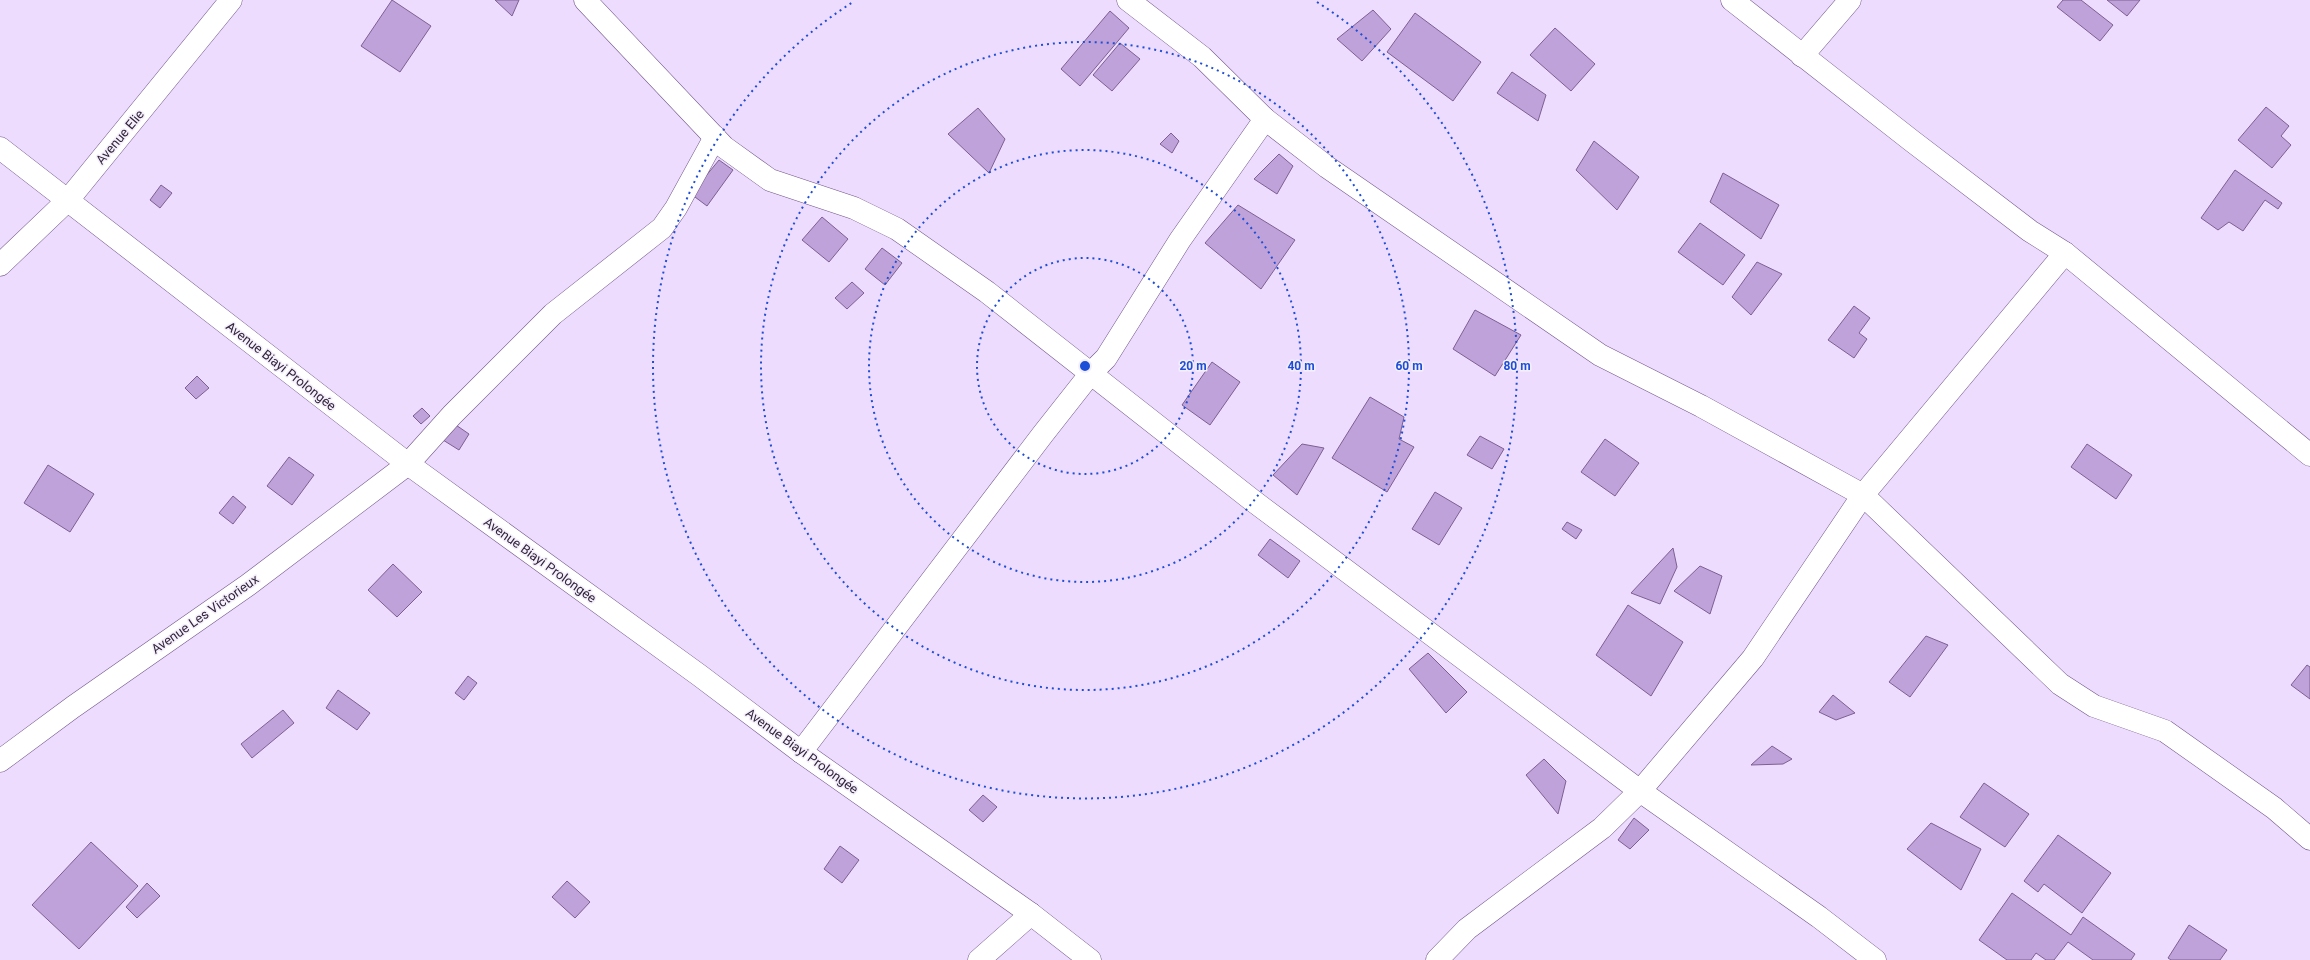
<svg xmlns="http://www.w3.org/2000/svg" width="2310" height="960" viewBox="0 0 2310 960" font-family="Roboto,sans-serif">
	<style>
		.building { fill: #bfa2d9; stroke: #7c6093 }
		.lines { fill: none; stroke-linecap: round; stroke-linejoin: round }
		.minor-casing { stroke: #725789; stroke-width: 23 }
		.minor { stroke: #fff; stroke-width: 22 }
		.ring { fill: none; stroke: #1d4ed8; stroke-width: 2; stroke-dasharray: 2 4 }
		.labels { text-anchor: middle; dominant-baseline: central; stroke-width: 3; stroke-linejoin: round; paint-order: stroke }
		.street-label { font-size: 13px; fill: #30243a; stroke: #f5effb }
		.centre { fill: #1d4ed8; stroke: #f5effb; stroke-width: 2 }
		.ring-label { font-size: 12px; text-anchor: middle; font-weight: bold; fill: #1d4ed8; stroke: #f5effb; stroke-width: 3; stroke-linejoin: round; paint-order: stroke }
	</style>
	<rect width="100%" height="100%" fill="#eedcff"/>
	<g class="building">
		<polygon points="392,0 431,26 400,72 361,46"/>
		<polygon points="495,0 519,0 512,16"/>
		<polygon points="2063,0 2081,0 2113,25 2100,41 2057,7"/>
		<polygon points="2107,0 2140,0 2127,16"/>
		<polygon points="1373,10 1391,29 1362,61 1337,39"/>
		<polygon points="1110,11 1129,28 1080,86 1061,69"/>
		<polygon points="1415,13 1481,62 1453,101 1387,52"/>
		<polygon points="1555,28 1595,64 1571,91 1530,55"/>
		<polygon points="1120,43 1140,59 1112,91 1093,75"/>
		<polygon points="1512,72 1546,95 1538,121 1497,93"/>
		<polygon points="2266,107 2289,126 2281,136 2291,145 2272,168 2238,140"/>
		<polygon points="978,108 1005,139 989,173 948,134"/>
		<polygon points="1171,133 1179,141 1172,153 1160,144"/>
		<polygon points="1594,141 1639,177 1617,210 1576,170"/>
		<polygon points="1279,154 1293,166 1277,194 1254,179"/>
		<polygon points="719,160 733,170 707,206 691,194"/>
		<polygon points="2235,170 2282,203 2278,209 2265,200 2243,231 2229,222 2218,230 2201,218"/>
		<polygon points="1723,173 1779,205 1761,239 1710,202"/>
		<polygon points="161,185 172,193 160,208 150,200"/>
		<polygon points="1238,205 1295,240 1261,289 1205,243"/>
		<polygon points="822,217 848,239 829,262 802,240"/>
		<polygon points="1700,223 1745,255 1723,285 1678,252"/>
		<polygon points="882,248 902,263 885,285 865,269"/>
		<polygon points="1757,262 1782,274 1751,315 1732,297"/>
		<polygon points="852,282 864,293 847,309 835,298"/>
		<polygon points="1854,306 1870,318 1859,333 1867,339 1854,358 1828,340"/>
		<polygon points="1475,310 1521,335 1495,376 1453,349"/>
		<polygon points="1212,362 1240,382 1210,425 1182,405"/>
		<polygon points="197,376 209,388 196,399 185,388"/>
		<polygon points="1370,397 1404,417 1399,439 1414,447 1387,492 1332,458"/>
		<polygon points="422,408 430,416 421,424 413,416"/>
		<polygon points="453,423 469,434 459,450 443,440"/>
		<polygon points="1480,436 1504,449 1492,469 1467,455"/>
		<polygon points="1605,439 1639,463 1615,496 1581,472"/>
		<polygon points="1302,444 1324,448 1297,495 1273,475"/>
		<polygon points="2087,444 2132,475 2116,499 2071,467"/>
		<polygon points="289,457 314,475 292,505 267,486"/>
		<polygon points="48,465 94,494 70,532 24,503"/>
		<polygon points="1435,492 1462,508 1439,545 1412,529"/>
		<polygon points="233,496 246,507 233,524 219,513"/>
		<polygon points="1567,522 1582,530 1576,539 1562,529"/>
		<polygon points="1270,539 1300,561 1288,578 1258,555"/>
		<polygon points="1673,548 1677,567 1660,604 1631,593"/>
		<polygon points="393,564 422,592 397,617 368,590"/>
		<polygon points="1700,566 1722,576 1710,614 1674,591"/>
		<polygon points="1628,605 1683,642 1651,696 1596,655"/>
		<polygon points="1926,636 1948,645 1910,697 1889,682"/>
		<polygon points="1428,653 1467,692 1446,713 1409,669"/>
		<polygon points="2307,665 2310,667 2310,699 2291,685"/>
		<polygon points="468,676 477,683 464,700 455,693"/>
		<polygon points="338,690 370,713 357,730 326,708"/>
		<polygon points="1833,695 1855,713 1836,720 1819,712"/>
		<polygon points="283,710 294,723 252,758 241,744"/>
		<polygon points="1772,746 1792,759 1783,764 1751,765"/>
		<polygon points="1544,759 1566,781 1558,814 1526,775"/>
		<polygon points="1984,783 2029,814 2005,847 1960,817"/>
		<polygon points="983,795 997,807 983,822 969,810"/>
		<polygon points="1634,818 1649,830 1630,849 1618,840"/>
		<polygon points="1931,823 1981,849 1961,890 1907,849"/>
		<polygon points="2058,835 2111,873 2082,913 2044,884 2038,892 2024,881"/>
		<polygon points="91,842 138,886 79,949 32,905"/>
		<polygon points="840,846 859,860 842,883 824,869"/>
		<polygon points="567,881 590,902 575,918 552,897"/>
		<polygon points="147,883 160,896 137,918 126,907"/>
		<polygon points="2012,893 2071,935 2083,917 2135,954 2131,960 2093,960 2068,942 2054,960 2046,960 2036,953 2031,960 2007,960 1979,940"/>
		<polygon points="2189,925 2227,950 2220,960 2171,960 2168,958"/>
	</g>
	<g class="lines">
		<g class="minor-casing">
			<g id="minor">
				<polyline points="585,0 724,147 770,180 854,208 897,229 987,292 1252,500 1640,791 1819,917 1875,960"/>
				<polyline points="1128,0 1202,57 1265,119 1327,167 1600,355 1701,406 1863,495 2060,684 2094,706 2165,731 2274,808 2310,839"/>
				<polyline points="1732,0 1912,141 2030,231 2065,253 2310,455"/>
				<polyline points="1802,56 1850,0"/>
				<polyline points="0,148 408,464 699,675 801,752 1031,914 1090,960"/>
				<polyline points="0,265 68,200 231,0"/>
				<polyline points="801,752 1043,434 1091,373 1106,358 1180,240 1265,119"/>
				<polyline points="0,761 73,707 248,585 408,464 452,415 553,314 662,228 676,208 715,137"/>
				<polyline points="979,960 1031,914"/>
				<polyline points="1437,960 1467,929 1602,828 1640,791 1753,658 1863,495 2065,253"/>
			</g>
		</g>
		<use href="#minor" class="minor"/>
	</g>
	<g class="ring">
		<circle cx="1085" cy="366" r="108"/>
		<circle cx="1085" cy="366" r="216"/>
		<circle cx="1085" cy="366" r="324"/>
		<path d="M1317 2A432 432 0 1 1 853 2"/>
	</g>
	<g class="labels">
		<g class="street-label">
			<text transform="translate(120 137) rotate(-50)">Avenue Elie</text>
			<text transform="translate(281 366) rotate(38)">Avenue Biayi Prolongée</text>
			<text transform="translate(540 560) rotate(36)">Avenue Biayi Prolongée</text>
			<text transform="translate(205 614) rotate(-35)">Avenue Les Victorieux</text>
			<text transform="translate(802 751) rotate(36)">Avenue Biayi Prolongée</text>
		</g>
	</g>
	<circle cx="1085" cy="366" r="6" class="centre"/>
	<g class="ring-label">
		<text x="1193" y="370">20 m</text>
		<text x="1301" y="370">40 m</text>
		<text x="1409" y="370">60 m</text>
		<text x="1517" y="370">80 m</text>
	</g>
</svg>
